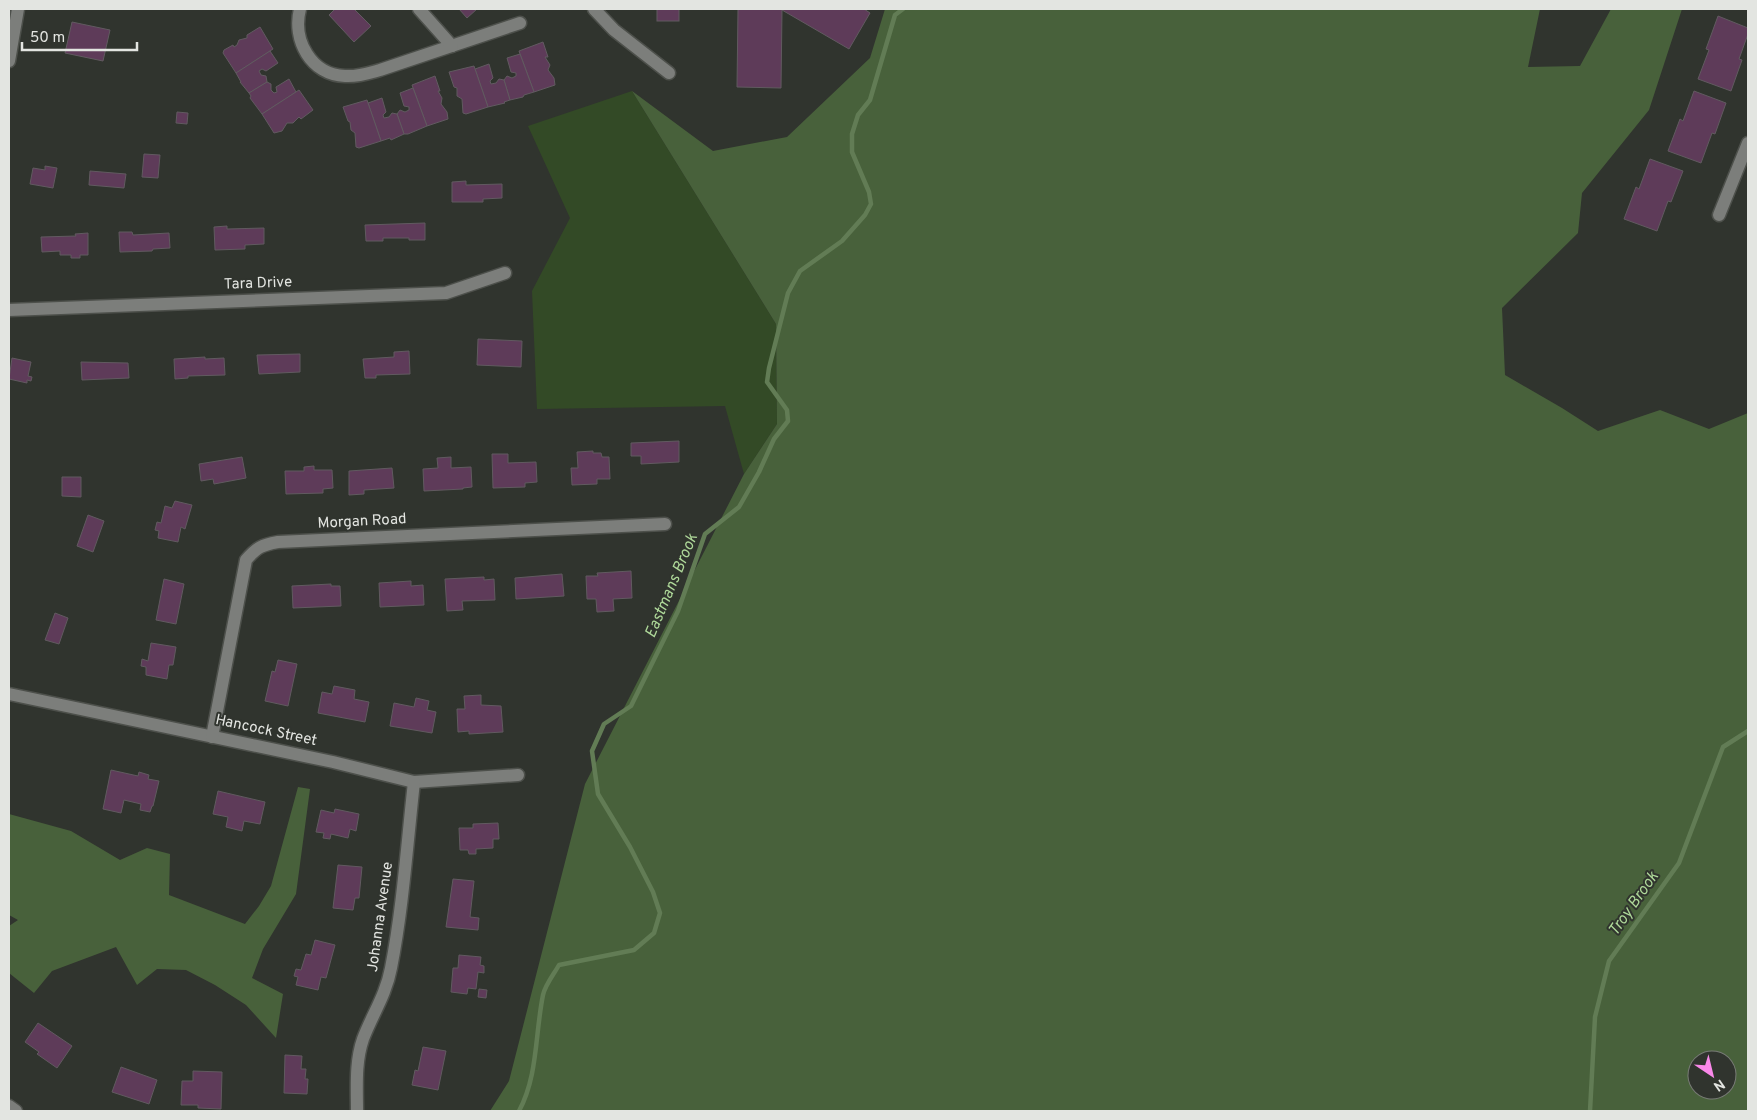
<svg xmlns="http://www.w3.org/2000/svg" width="1757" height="1120" viewBox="0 0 1757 1120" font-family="Overpass,sans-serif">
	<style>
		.green { fill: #334a26 }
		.forest { fill: #48613b; fill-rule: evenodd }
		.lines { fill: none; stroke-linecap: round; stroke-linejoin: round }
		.stream { stroke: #627c55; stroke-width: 4.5 }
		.building { fill: #5e3b59; stroke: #615a60 }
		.minor-casing { stroke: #4d504b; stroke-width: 15 }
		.minor { stroke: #7c7e7b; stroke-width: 12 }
		.labels { text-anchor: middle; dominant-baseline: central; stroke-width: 4; stroke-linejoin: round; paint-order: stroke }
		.street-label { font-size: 15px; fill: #e3e5e1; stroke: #30342e }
		.water-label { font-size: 16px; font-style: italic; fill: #aed899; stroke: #30342e }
	</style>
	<rect width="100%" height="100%" fill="#30342e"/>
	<polygon class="green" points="632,91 776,324 777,424 744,474 725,406 537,409 532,291 570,218 528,126"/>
	<g class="forest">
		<path d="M885,9H1540L1528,67L1580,66L1611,9H1682L1649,110L1582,193L1578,233L1502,308L1505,375L1562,408L1598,431L1660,410L1709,429L1748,413V1111H490L509,1081L585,784L744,474L777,424L776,324L632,91L713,151L787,137L870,58ZM1697,1060H1727V1090H1697Z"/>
		<polygon points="298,787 310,789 296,894 263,949 252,978 283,994 276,1038 246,1005 215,985 186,970 157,969 137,985 116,947 52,971 34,993 9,973 9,926 18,920 9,915 9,814 71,831 120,860 147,848 170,854 169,895 245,924 259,906 271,886"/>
	</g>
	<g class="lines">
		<g class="stream">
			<path d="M519,1111C538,1076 535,1034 543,995C545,985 554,974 559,965L634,950L654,933L660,913L653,892L630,847L598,794L592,751L604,724L631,706L678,611L705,534L739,507L759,472L774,439L788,421L787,410L767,382L769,368L788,293L800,271L842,241L865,215L871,204L869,192L852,152V134L858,115L870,100L895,15L903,9"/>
			<polyline points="1590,1111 1595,1017 1609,961 1679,863 1723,747 1748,731"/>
		</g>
	</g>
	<g class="building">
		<polygon points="335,9 354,9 371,26 354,42 329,15"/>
		<polygon points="459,9 477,9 467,18"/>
		<rect x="657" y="9" width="22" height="12"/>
		<polygon points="738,9 864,9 870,13 849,49 782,10 781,88 737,87"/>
		<polygon points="1718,16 1748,28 1748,34 1739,59 1742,60 1731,91 1698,79 1709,50 1706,49"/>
		<polygon points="72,22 110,30 103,61 65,53"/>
		<polygon points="260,27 273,49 236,73 223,53 224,50 233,45 234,47 237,45 239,40 247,38 247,35"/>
		<polygon points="543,42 548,57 545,57 550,65 548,70 554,78 555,85 534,92 519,51"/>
		<polygon points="270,51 278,63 266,71 262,69 259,71 261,75 266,76 267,82 249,93 240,82 241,82 236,73"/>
		<polygon points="520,54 534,92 524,95 523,97 510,100 504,80 507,76 512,78 516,76 516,73 511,72 507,58"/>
		<polygon points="489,64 493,78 490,81 491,84 496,83 499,79 504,80 510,100 504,102 505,103 488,107 475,69"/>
		<polygon points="474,66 488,107 466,114 463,113 462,99 457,96 457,88 454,87 449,72"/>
		<polygon points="435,76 440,91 438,91 442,98 441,104 447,112 448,119 427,126 412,85"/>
		<polygon points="289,79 296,92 262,114 250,98 251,96 249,93 267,82 271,84 271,90 274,93 277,92 276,87"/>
		<polygon points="413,88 427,126 408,134 404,134 397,114 400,110 405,112 409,110 409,107 404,106 400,93"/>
		<polygon points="299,90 313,110 301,119 299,117 293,123 287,123 282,131 274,133 262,114"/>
		<polygon points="1694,91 1726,103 1715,134 1712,133 1701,163 1668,151 1680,119 1683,121"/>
		<polygon points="382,98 386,112 383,115 384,118 389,117 392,113 397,114 404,134 391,140 390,138 381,141 368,103"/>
		<polygon points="367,100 381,141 359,148 356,147 355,133 351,130 350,122 348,121 343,107"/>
		<polygon points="177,112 188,113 187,124 176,123"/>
		<polygon points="144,154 160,155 158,178 142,177"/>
		<polygon points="1650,159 1683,171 1671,202 1668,201 1657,231 1624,219 1636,187 1639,189"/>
		<polygon points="45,166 57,168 53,188 30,184 33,168 45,170"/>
		<polygon points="90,171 126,174 124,188 89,185"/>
		<polygon points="466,181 466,185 502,184 502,198 483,199 483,202 452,202 452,182"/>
		<polygon points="425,223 425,240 409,240 409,238 383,238 383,241 366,241 365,225"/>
		<polygon points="227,226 227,229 264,228 264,244 245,245 245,249 215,250 214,227"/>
		<polygon points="119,232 132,232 133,235 169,233 170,248 153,249 152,251 120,252"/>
		<polygon points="88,233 88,255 80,255 80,258 71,258 71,255 60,255 60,251 42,252 41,237 76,236 75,234"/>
		<polygon points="478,339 522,341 521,367 477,365"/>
		<polygon points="409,351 410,374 376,375 376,378 365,378 363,359 394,357 394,352"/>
		<polygon points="300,354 300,372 259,374 257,355"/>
		<polygon points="205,357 205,359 224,358 225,375 188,376 188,378 175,379 174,359"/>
		<polygon points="12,358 31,362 28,376 32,377 31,381 27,380 27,383 9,379"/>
		<polygon points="81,362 128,363 129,378 82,380"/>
		<polygon points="679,441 679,462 641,464 641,456 631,456 631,443"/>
		<polygon points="593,451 593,453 601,453 602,457 609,457 610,479 597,479 597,484 572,485 571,468 578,468 577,452"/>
		<polygon points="492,454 508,454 508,463 536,462 537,482 525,483 525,487 493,488"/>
		<polygon points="242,457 246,478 214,484 213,479 201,481 199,464"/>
		<polygon points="451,457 451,468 471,467 472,487 463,488 463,489 424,491 423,469 438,468 437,458"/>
		<polygon points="314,466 314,470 332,470 333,488 323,489 323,493 286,494 285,471 304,471 304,467"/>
		<polygon points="392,468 394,488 364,490 364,494 349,495 349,471"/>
		<polygon points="62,477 81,477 81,497 62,496"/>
		<polygon points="175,501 192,505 185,529 181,527 178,542 158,538 159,531 155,530 157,522 161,523 165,506 172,508"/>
		<polygon points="88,515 104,521 93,552 77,546"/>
		<polygon points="631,571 632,598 613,599 614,611 597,612 596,599 587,599 586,576 598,576 597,573"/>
		<polygon points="562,574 564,596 516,599 515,578"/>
		<polygon points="484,577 484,580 494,579 495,600 462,601 463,610 447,611 445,579"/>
		<polygon points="164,579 184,584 176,624 156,620"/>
		<polygon points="411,581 411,586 423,585 424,605 380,607 379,583"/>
		<polygon points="331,584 331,586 340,586 341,606 293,608 292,586"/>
		<polygon points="55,613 68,618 59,644 45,640"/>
		<polygon points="151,643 176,647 173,665 169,665 167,679 146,675 146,667 141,666 142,659 148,661"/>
		<polygon points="278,660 297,664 288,706 265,701 272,671 275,672"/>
		<polygon points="334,686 355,690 354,699 369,702 365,722 318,713 322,692 332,694"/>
		<polygon points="481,695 481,705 501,706 503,732 469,734 469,731 458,732 457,709 465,709 464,696"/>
		<polygon points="416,698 429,701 427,710 436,712 432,733 390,726 394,703 414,707"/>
		<polygon points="111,770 138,776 139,772 149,775 148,779 159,781 153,806 152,806 150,812 140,810 141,804 124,800 121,813 103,809"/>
		<polygon points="218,791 265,802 260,824 244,821 242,831 226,827 228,817 213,814"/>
		<polygon points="335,809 359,814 356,831 350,829 348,838 331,834 330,839 323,838 324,833 316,832 321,810 334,813"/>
		<polygon points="498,823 499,839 493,839 493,848 476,849 476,854 469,854 468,850 460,850 459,828 473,828 473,824"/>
		<polygon points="338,865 362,867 359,898 355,898 353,910 333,908"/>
		<polygon points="453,879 474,881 470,917 479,918 478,930 446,927"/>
		<polygon points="315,940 335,945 326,978 321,977 318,990 296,985 298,977 294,976 296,969 301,970 306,954 311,955"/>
		<polygon points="459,955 481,957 480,965 484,966 484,973 478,972 476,989 468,988 467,994 451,992 453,968 458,968"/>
		<polygon points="479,989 487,990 486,998 478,997"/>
		<polygon points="38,1023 72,1046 57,1068 37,1054 39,1052 25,1042"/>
		<polygon points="423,1047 446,1051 438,1090 412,1085 415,1070 418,1071"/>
		<polygon points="285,1055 302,1056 301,1069 306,1069 305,1079 308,1079 307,1094 284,1093"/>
		<polygon points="121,1067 157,1080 149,1104 112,1092"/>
		<polygon points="193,1071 222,1072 221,1109 198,1108 198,1105 181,1105 182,1081 193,1081"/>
	</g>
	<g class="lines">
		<g class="minor-casing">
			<g id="minor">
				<path d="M300,9C292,40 311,75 345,76C357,77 369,73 380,70L520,23"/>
				<polyline points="419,9 452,46"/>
				<polyline points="594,9 614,30 669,73"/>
				<polyline points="9,61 18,9"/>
				<polyline points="1719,215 1748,143"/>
				<polyline points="9,310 446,293 505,273"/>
				<polyline points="9,694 333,762 414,782 518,775"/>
				<path d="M212,737L246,560C257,547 262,545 278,542L665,524"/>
				<polyline points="9,1106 16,1111"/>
				<path d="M357,1111C357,1087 355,1062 363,1039C372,1015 386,995 391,968C403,907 407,844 414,782"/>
			</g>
		</g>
		<use href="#minor" class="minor"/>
	</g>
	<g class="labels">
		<g class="street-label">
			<text transform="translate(258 284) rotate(-2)">Tara Drive</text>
			<text transform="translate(362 522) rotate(-3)">Morgan Road</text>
			<text transform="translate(266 731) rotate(12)">Hancock Street</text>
			<text transform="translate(381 917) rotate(-82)">Johanna Avenue</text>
		</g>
		<g class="water-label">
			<text transform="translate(672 586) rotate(-67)">Eastmans Brook</text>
			<text transform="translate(1634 904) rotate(-55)">Troy Brook</text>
		</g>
	</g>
	<rect width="1757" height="1120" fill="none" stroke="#e3e5e1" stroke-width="20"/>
	<g transform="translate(1712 1075) rotate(145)"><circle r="24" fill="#30342e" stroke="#787b76"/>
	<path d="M0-4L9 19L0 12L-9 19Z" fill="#f988e9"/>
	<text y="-8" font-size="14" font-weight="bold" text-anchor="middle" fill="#e3e5e1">N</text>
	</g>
	<path d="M22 42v8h115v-8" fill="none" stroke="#e3e5e1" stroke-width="2.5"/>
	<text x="30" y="42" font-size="15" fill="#e3e5e1" stroke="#30342e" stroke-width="4" paint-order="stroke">50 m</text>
</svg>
